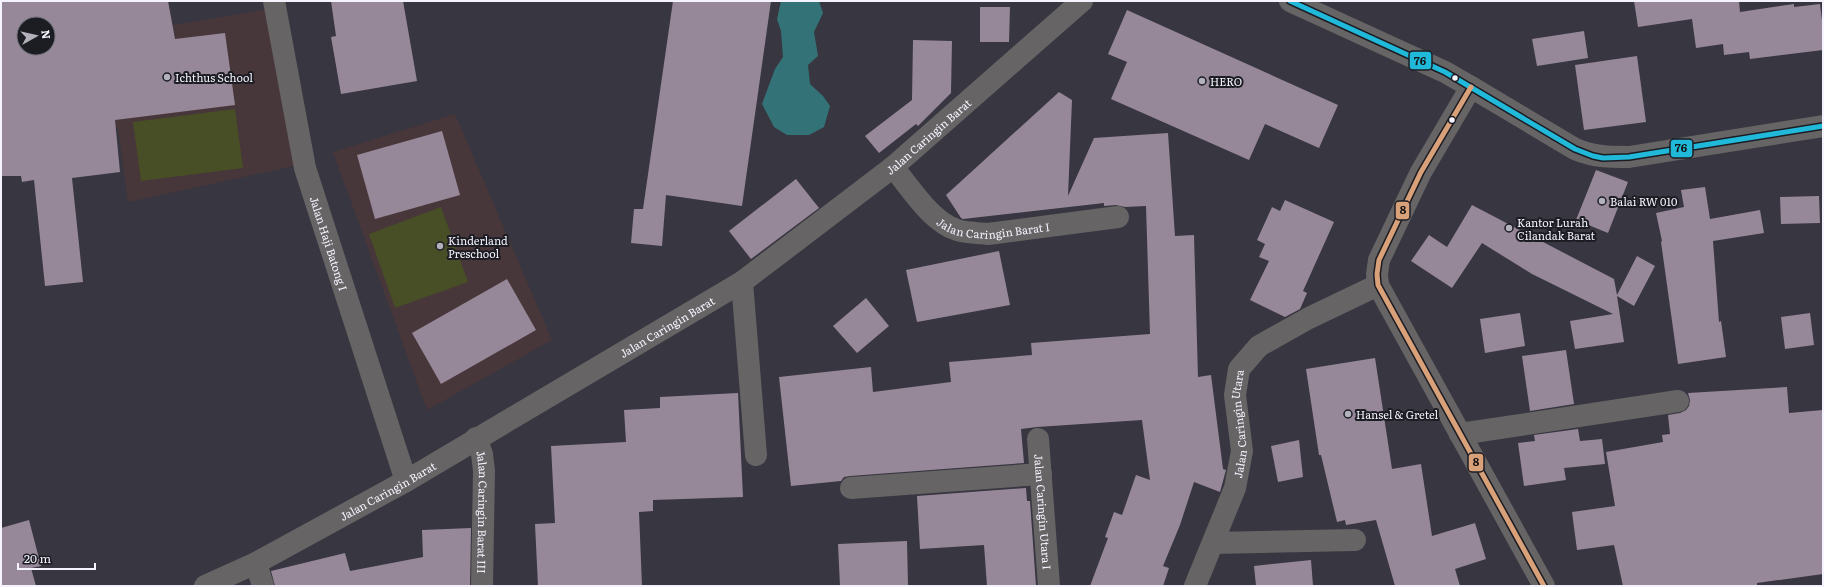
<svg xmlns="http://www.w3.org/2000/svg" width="1824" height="587" viewBox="0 0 1824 587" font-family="Literata,serif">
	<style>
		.education { fill: #48373a }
		.green { fill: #484e25 }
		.water { fill: #337378 }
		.building { fill: #978899; fill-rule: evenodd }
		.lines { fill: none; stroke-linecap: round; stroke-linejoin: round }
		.minor { stroke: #666464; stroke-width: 22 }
		.tertiary { stroke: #666464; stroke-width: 22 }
		.bus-1-casing { stroke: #1c1c23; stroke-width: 8 }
		.bus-2-casing { stroke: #1c1c23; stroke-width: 8 }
		.bus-1 { stroke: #20b9da; stroke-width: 5 }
		.bus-2 { stroke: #d9a179; stroke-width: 5 }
		.poi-dot { fill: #b2b1bc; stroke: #1c1c23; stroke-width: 1.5 }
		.bus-dot { fill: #f4f3fe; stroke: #1c1c23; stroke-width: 1.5 }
		.labels { text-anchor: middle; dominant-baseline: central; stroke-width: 4; stroke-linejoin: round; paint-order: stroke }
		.poi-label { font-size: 11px; fill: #f4f3fe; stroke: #1c1c23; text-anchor: start }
		.street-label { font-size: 11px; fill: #f4f3fe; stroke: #1c1c23 }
		.line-badge { stroke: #1c1c23; stroke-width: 1.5 }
		.pale-badge-label { font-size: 11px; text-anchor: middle; font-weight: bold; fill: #111 }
	</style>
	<rect width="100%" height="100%" fill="#383640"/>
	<g class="education">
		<polygon points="269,9 299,165 128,202 118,128 74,134 48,46"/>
		<polygon points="455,114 552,340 427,410 333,152"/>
	</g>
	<g class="green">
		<polygon points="235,109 243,168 141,181 133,122"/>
		<polygon points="441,207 468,282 395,308 369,234"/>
	</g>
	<polygon class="water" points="781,1 819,1 823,13 814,32 818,56 808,65 810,84 823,96 830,106 824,127 809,135 787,135 774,127 762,104 775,69 783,57 781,31 777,19"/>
	<g class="building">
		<path d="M1,1H168L175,39L225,33L235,105L115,120L120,172L72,178L83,282L45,286L34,180L22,182L21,176H1ZM24,24H48V48H24Z"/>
		<polygon points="331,1 403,1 417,81 341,94 331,37 336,36"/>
		<polygon points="673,1 771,1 742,206 666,195 662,246 631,243 634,209 643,209"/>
		<polygon points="1634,1 1739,1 1740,12 1794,4 1794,7 1820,4 1823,29 1823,50 1750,59 1749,52 1724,55 1723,44 1696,48 1692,19 1638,27"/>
		<polygon points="980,7 1010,7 1009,42 980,42"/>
		<polygon points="1127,10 1338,105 1319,148 1265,124 1249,160 1111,99 1127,62 1108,54"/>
		<polygon points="1584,31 1588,58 1537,66 1532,39"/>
		<polygon points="913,40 952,41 951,93 918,126 916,124 879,153 865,136 912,100"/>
		<polygon points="1637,56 1646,122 1584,130 1575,65"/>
		<polygon points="1059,92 1072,100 1068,196 1094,138 1168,133 1175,236 1194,235 1198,377 1211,375 1223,469 1226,470 1220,492 1194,482 1180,525 1163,566 1169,568 1163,586 1090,586 1108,538 1105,537 1114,512 1122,515 1136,475 1150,480 1142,420 1037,427 1021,429 1024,463 850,476 844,477 841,481 791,486 779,377 871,367 873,392 951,382 949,362 1032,355 1031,343 1150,334 1146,206 1125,207 1116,205 1104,206 1104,203 963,219 961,218 946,195"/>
		<polygon points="442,131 460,195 375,219 357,155"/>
		<polygon points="1596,170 1628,182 1608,233 1576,220"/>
		<polygon points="796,179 819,208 751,259 729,231"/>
		<polygon points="1705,187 1710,219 1760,210 1764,233 1713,241 1719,322 1721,321 1726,357 1678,364 1661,242 1662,241 1656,213 1684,207 1681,190"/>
		<polygon points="1819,196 1820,223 1781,224 1780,197"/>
		<polygon points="1285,200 1334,222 1303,291 1307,293 1300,309 1285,317 1250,300 1269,261 1259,257 1265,244 1257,240 1272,207 1280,211"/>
		<polygon points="1472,205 1614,279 1617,295 1637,256 1655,266 1634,306 1617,296 1624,342 1575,349 1570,321 1613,314 1532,274 1482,243 1452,288 1411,261 1429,235 1447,247"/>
		<polygon points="999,251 1010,305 917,322 906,270"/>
		<polygon points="507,279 536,330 441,384 412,333"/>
		<polygon points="866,298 889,326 857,353 833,326"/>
		<polygon points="1520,313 1525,346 1485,353 1480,319"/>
		<polygon points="1810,313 1814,345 1785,349 1781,317"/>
		<polygon points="1566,350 1574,404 1530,411 1522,356"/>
		<polygon points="1375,358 1392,469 1421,464 1432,536 1475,523 1486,559 1455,569 1460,586 1395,586 1376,520 1346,525 1345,520 1337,522 1321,455 1319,455 1306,369"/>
		<polygon points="1787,387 1789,413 1823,410 1823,574 1757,583 1757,586 1623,586 1614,545 1577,550 1572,512 1615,506 1606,452 1663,442 1662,435 1670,434 1668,415 1680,413 1686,410 1689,406 1690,400 1688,393"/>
		<polygon points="738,393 743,497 653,500 653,511 639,512 642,586 538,586 535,524 555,523 551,446 626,442 624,410 660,408 660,397"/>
		<polygon points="1578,429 1580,441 1602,439 1605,464 1564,468 1566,480 1524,486 1518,443 1535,441 1534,435"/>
		<polygon points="1299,440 1303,477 1278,482 1271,446"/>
		<polygon points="1026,488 1027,501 1030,501 1036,586 987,586 984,545 920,549 917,496"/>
		<polygon points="29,520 41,566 31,568 36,586 1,586 1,528"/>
		<polygon points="471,528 470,586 275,586 271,571 345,553 350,571 423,557 422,530"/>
		<polygon points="907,541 908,586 840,586 838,544"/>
		<polygon points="1311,560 1313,586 1256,586 1254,566"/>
	</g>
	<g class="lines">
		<g class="minor">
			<path id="s1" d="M274,1L305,168L406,481"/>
			<path d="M1471,87L1575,149C1594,157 1609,157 1629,157L1823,126"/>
			<path id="s2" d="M893,167C910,187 931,222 957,230C967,233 978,233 988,234L1118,217"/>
			<polyline points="742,282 756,455"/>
			<polyline points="1460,434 1678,401"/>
			<path id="s3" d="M476,438L482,454L484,471L482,586"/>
			<path id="s4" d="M1038,439L1049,586"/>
			<polyline points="851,488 1041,474"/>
			<polyline points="1213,543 1355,540"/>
			<polyline points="256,563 263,586"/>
			<path id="s5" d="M205,586L256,563L406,481L742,282L893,167L1082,1"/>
			<path id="s6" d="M1195,586L1235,488L1242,451L1235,395L1239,369L1259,346L1309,318L1378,285"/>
		</g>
		<polyline class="tertiary" points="1290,1 1445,72 1471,87 1421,172 1379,260 1377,274 1378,285 1544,586"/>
		<g class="bus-1-casing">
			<polyline id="bus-1" points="1290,1 1445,72 1575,149 1593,156 1603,158 1629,157 1823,126"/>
		</g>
		<g class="bus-2-casing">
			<polyline id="bus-2" points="1471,87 1421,172 1379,260 1377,274 1378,285 1544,586"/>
		</g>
		<use href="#bus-1" class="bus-1"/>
		<use href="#bus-2" class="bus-2"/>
	</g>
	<g class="poi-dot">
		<circle cx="167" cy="77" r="4"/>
		<circle cx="1202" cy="81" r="4"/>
		<circle cx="1602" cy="201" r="4"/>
		<circle cx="1509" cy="228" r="4"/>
		<circle cx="440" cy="246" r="4"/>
		<circle cx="1348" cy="414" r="4"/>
	</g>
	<g class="bus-dot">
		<circle cx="1455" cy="78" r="3.5"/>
		<circle cx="1452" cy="120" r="3.5"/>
	</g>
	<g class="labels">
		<g class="poi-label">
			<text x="175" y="77">Ichthus School</text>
			<text x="1210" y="81">HERO</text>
			<text x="1610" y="201">Balai RW 010</text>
			<text x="1517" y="222">Kantor Lurah<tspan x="1517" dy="13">Cilandak Barat</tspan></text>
			<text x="448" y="240">Kinderland<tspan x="448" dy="13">Preschool</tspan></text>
			<text x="1356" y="414">Hansel &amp; Gretel</text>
		</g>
		<g class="street-label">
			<text stroke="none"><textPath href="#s5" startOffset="854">Jalan Caringin Barat</textPath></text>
			<text stroke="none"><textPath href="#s2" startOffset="127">Jalan Caringin Barat I</textPath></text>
			<text stroke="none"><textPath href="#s1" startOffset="249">Jalan Haji Batong I</textPath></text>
			<text stroke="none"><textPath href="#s5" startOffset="530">Jalan Caringin Barat</textPath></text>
			<text stroke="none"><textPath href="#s6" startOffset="171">Jalan Caringin Utara</textPath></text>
			<text stroke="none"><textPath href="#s5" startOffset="206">Jalan Caringin Barat</textPath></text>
			<text stroke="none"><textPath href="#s3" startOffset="75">Jalan Caringin Barat III</textPath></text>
			<text stroke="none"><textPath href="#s4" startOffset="73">Jalan Caringin Utara I</textPath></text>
		</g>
	</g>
	<g class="line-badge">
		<rect x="1409" y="51" width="23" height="19" rx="4" fill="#20b9da"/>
		<rect x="1670" y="139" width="23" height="19" rx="4" fill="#20b9da"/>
		<rect x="1395" y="201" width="15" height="19" rx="4" fill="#d9a179"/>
		<rect x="1468" y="453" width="16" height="19" rx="4" fill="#d9a179"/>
	</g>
	<g class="pale-badge-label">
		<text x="1420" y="65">76</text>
		<text x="1681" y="152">76</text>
		<text x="1403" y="214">8</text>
		<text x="1476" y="466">8</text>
	</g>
	<rect width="1824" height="587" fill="none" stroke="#f4f3fe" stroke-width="4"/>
	<g transform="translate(36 36) rotate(82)"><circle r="19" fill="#1c1c23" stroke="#72727b"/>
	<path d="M0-3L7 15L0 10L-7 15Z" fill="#b2b1bc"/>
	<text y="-6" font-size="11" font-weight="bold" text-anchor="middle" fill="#f4f3fe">N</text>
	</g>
	<path d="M18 563v6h77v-6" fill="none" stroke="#f4f3fe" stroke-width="2"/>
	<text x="24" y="563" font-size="12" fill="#f4f3fe" stroke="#1c1c23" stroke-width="3" paint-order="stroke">20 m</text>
</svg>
